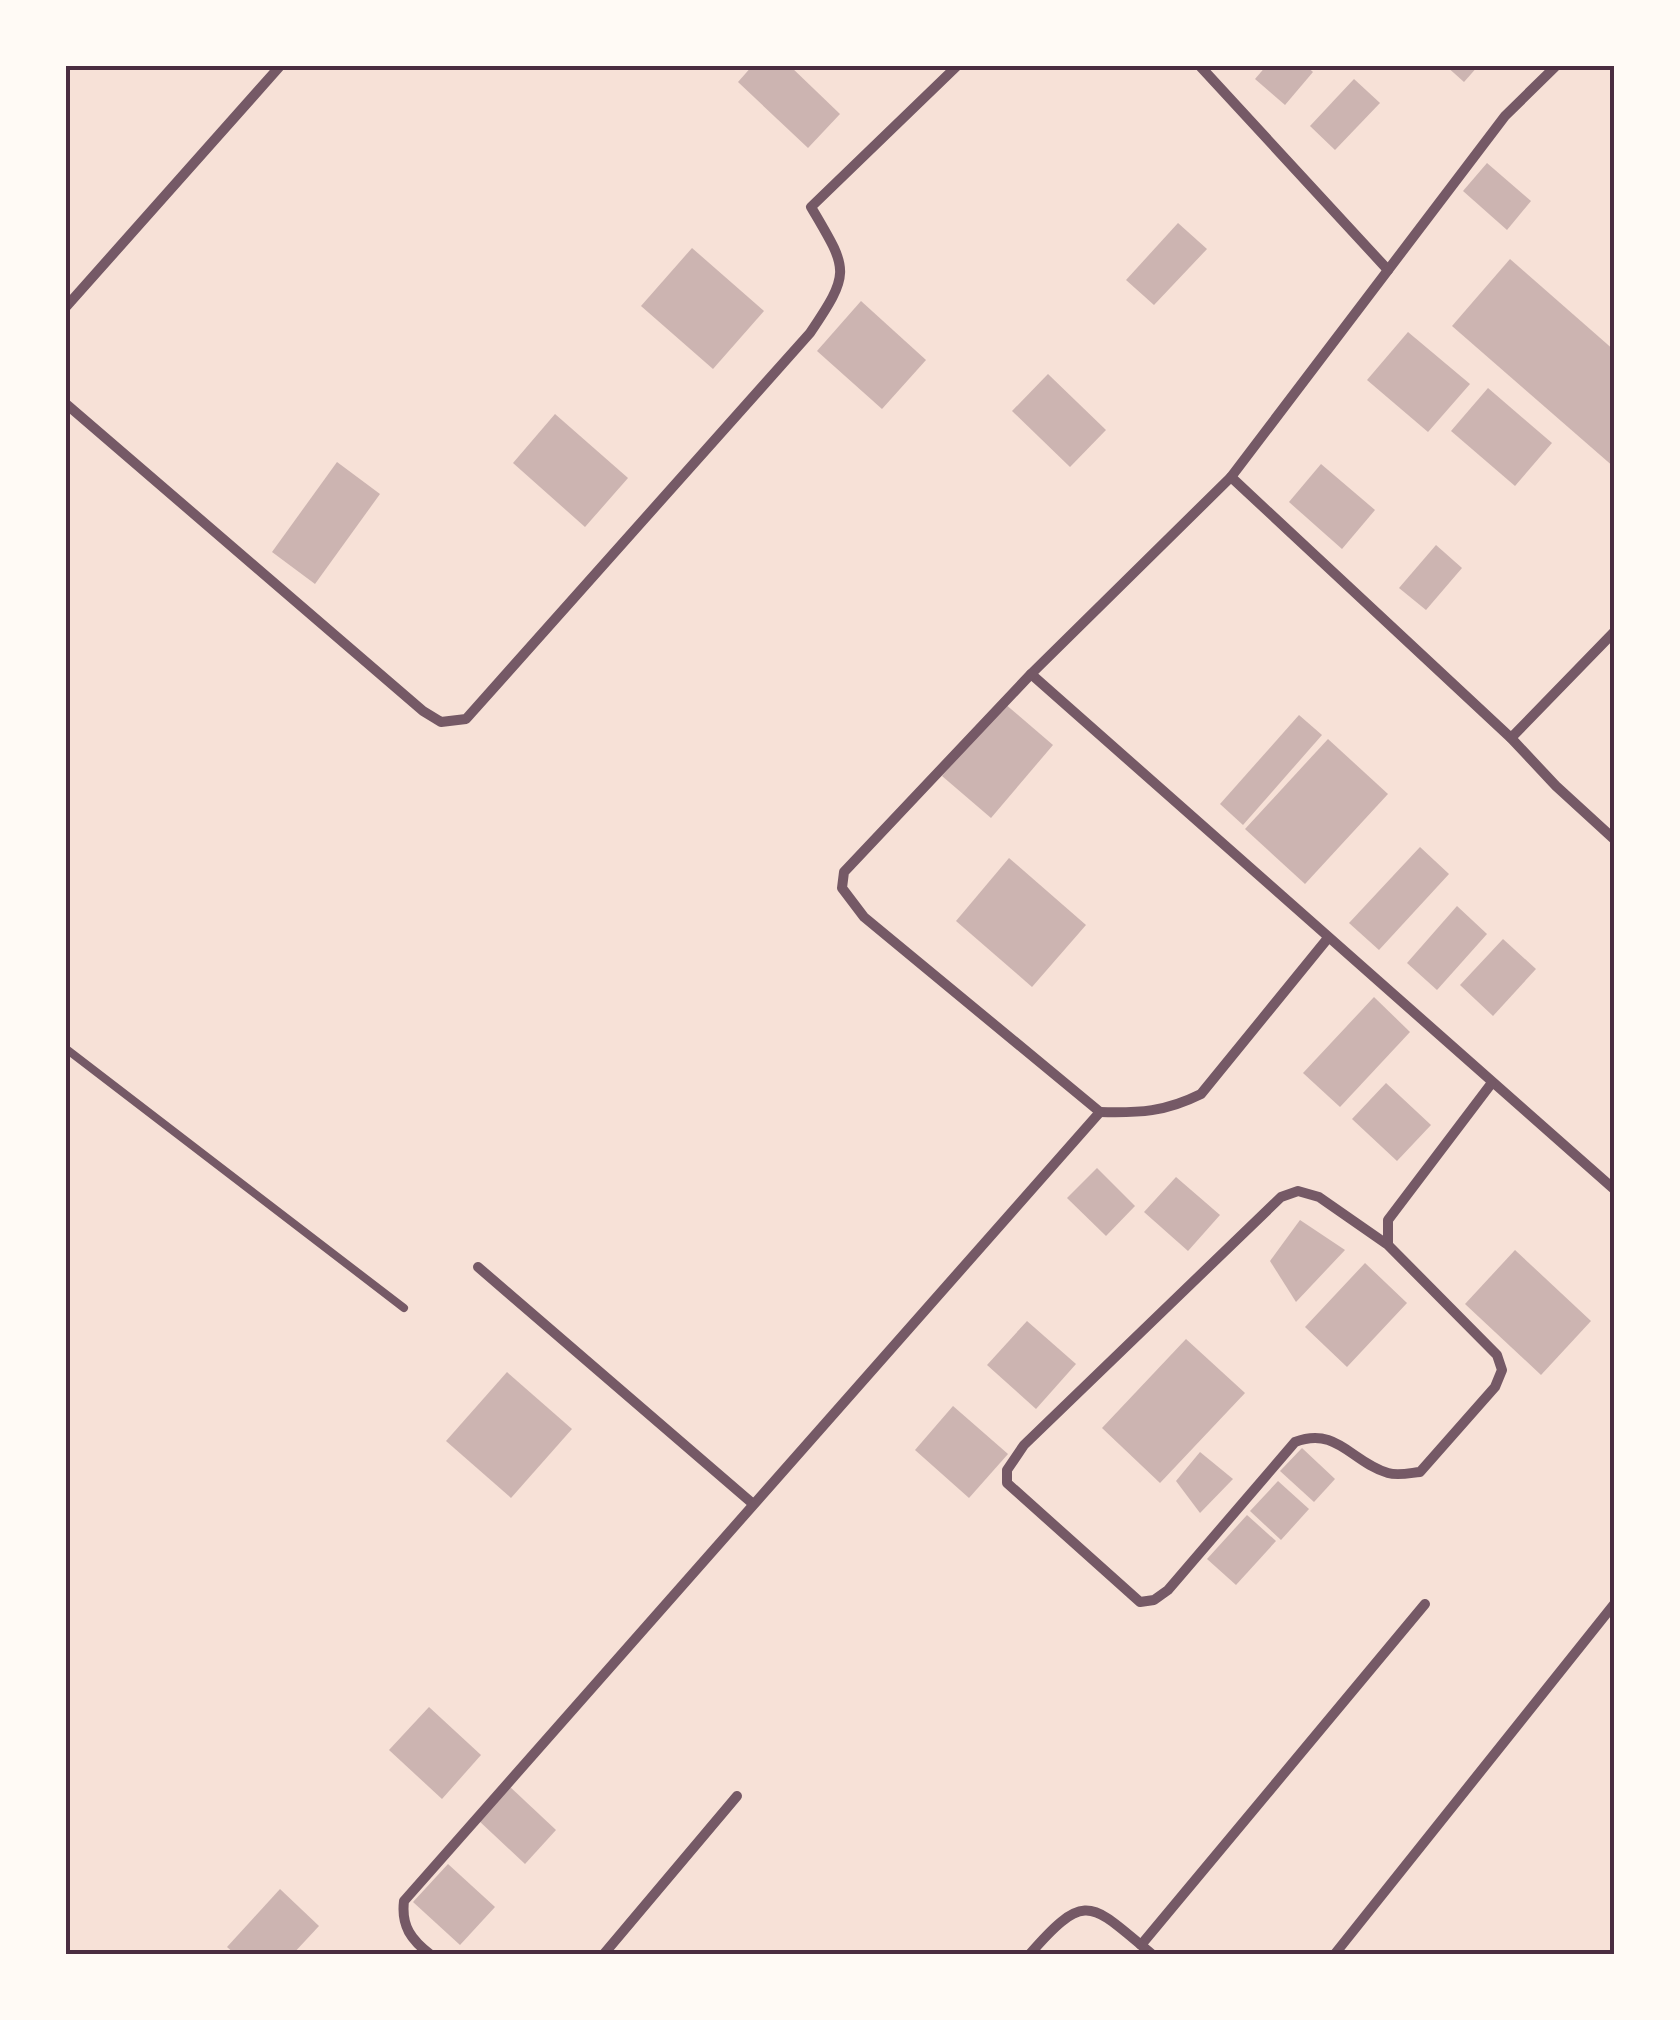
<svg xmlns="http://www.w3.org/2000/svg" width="1680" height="2020" viewBox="0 0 1680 2020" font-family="'Titillium Web',sans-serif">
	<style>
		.building { fill: #ccb4b1 }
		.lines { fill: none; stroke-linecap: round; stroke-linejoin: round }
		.service { stroke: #755966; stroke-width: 8 }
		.minor { stroke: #755966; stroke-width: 10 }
		.neatline { fill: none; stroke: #4a2c40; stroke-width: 4 }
	</style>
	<rect width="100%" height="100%" fill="#f7e1d7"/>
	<g class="building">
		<polygon points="753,65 789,65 840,114 808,148 738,82"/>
		<polygon points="1267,65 1305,65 1313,72 1285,105 1255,79"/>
		<polygon points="1445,65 1479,65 1464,82"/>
		<polygon points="1354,79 1380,103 1335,150 1310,126"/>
		<polygon points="1487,163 1531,201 1507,230 1463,191"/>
		<polygon points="1178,223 1207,249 1154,305 1126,280"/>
		<polygon points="692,248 764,311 713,369 641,306"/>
		<polygon points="1510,259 1615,351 1615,468 1452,326"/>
		<polygon points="861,301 926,360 882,409 817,351"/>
		<polygon points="1408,332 1470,384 1428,432 1367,380"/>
		<polygon points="1048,374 1106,430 1070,467 1012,411"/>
		<polygon points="1488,388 1552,443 1515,486 1451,431"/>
		<polygon points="555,414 628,478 585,527 513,463"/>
		<polygon points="337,462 380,494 315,584 272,552"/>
		<polygon points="1321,464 1375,510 1342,549 1289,502"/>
		<polygon points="1436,545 1462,568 1426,610 1399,588"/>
		<polygon points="1004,703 1053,745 991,818 942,776"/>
		<polygon points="1299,715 1322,735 1243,825 1220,804"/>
		<polygon points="1328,739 1388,794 1305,884 1245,829"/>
		<polygon points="1420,847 1449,874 1379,950 1349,923"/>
		<polygon points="1009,858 1086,925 1032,987 956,921"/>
		<polygon points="1457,906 1487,934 1437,990 1407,963"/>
		<polygon points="1503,939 1536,969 1493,1016 1460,985"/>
		<polygon points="1374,997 1410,1032 1340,1107 1303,1073"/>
		<polygon points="1386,1083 1431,1125 1397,1161 1352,1119"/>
		<polygon points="1097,1168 1135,1206 1106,1236 1067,1198"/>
		<polygon points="1176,1177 1220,1215 1188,1251 1144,1212"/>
		<polygon points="1300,1220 1345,1250 1296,1302 1270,1261"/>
		<polygon points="1515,1250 1591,1321 1541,1375 1465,1304"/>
		<polygon points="1365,1263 1407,1303 1347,1367 1305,1327"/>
		<polygon points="1027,1321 1076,1364 1036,1409 987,1365"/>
		<polygon points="1186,1339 1245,1393 1160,1483 1102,1428"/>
		<polygon points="507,1372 572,1429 511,1498 446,1441"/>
		<polygon points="953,1406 1008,1454 969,1498 915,1450"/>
		<polygon points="1302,1448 1335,1479 1314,1502 1280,1471"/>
		<polygon points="1200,1452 1233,1479 1200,1513 1176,1481"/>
		<polygon points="1278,1481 1309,1509 1281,1540 1250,1511"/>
		<polygon points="1247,1515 1276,1541 1236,1585 1207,1559"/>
		<polygon points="429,1707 481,1755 442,1799 389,1750"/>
		<polygon points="508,1785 556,1830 525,1864 477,1819"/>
		<polygon points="448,1864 495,1907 460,1945 413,1902"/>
		<polygon points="280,1889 319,1926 292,1955 236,1955 227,1947"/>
	</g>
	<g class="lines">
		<polyline class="service" points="65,1048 404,1308"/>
		<g class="minor">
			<polyline points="1199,65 1388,270"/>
			<polyline points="65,308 281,65"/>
			<path d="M65,403L423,711L441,722L466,719L810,333C852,271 848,270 811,207L958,65"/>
			<polyline points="1231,477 1511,738 1556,786 1615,840"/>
			<polyline points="1031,674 1615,1190"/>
			<polyline points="1511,738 1615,631"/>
			<path d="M1100,1112C1140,1113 1165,1112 1201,1094L1328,938"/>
			<path d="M1388,1245L1319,1197L1298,1191L1281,1197L1024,1445L1007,1470V1483L1140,1602L1154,1600L1168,1590L1295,1442C1337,1426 1351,1462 1388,1473C1398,1476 1410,1473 1420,1472L1495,1387L1502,1370L1497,1355L1388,1245V1220L1491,1084"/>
			<polyline points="478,1267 752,1503"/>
			<polyline points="1141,1945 1425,1604"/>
			<path d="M431,1955C411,1940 401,1926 404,1901L1100,1112L864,917L842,888L844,872L1031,674L1231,477L1505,116L1557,65"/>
			<polyline points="603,1955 737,1796"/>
			<path d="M1029,1955C1087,1888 1091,1904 1153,1955"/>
			<polyline points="1334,1955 1615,1603"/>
		</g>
	</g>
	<rect width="1680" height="2020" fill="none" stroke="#fffaf5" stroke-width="135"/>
	<rect x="68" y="68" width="1544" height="1884" class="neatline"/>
</svg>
